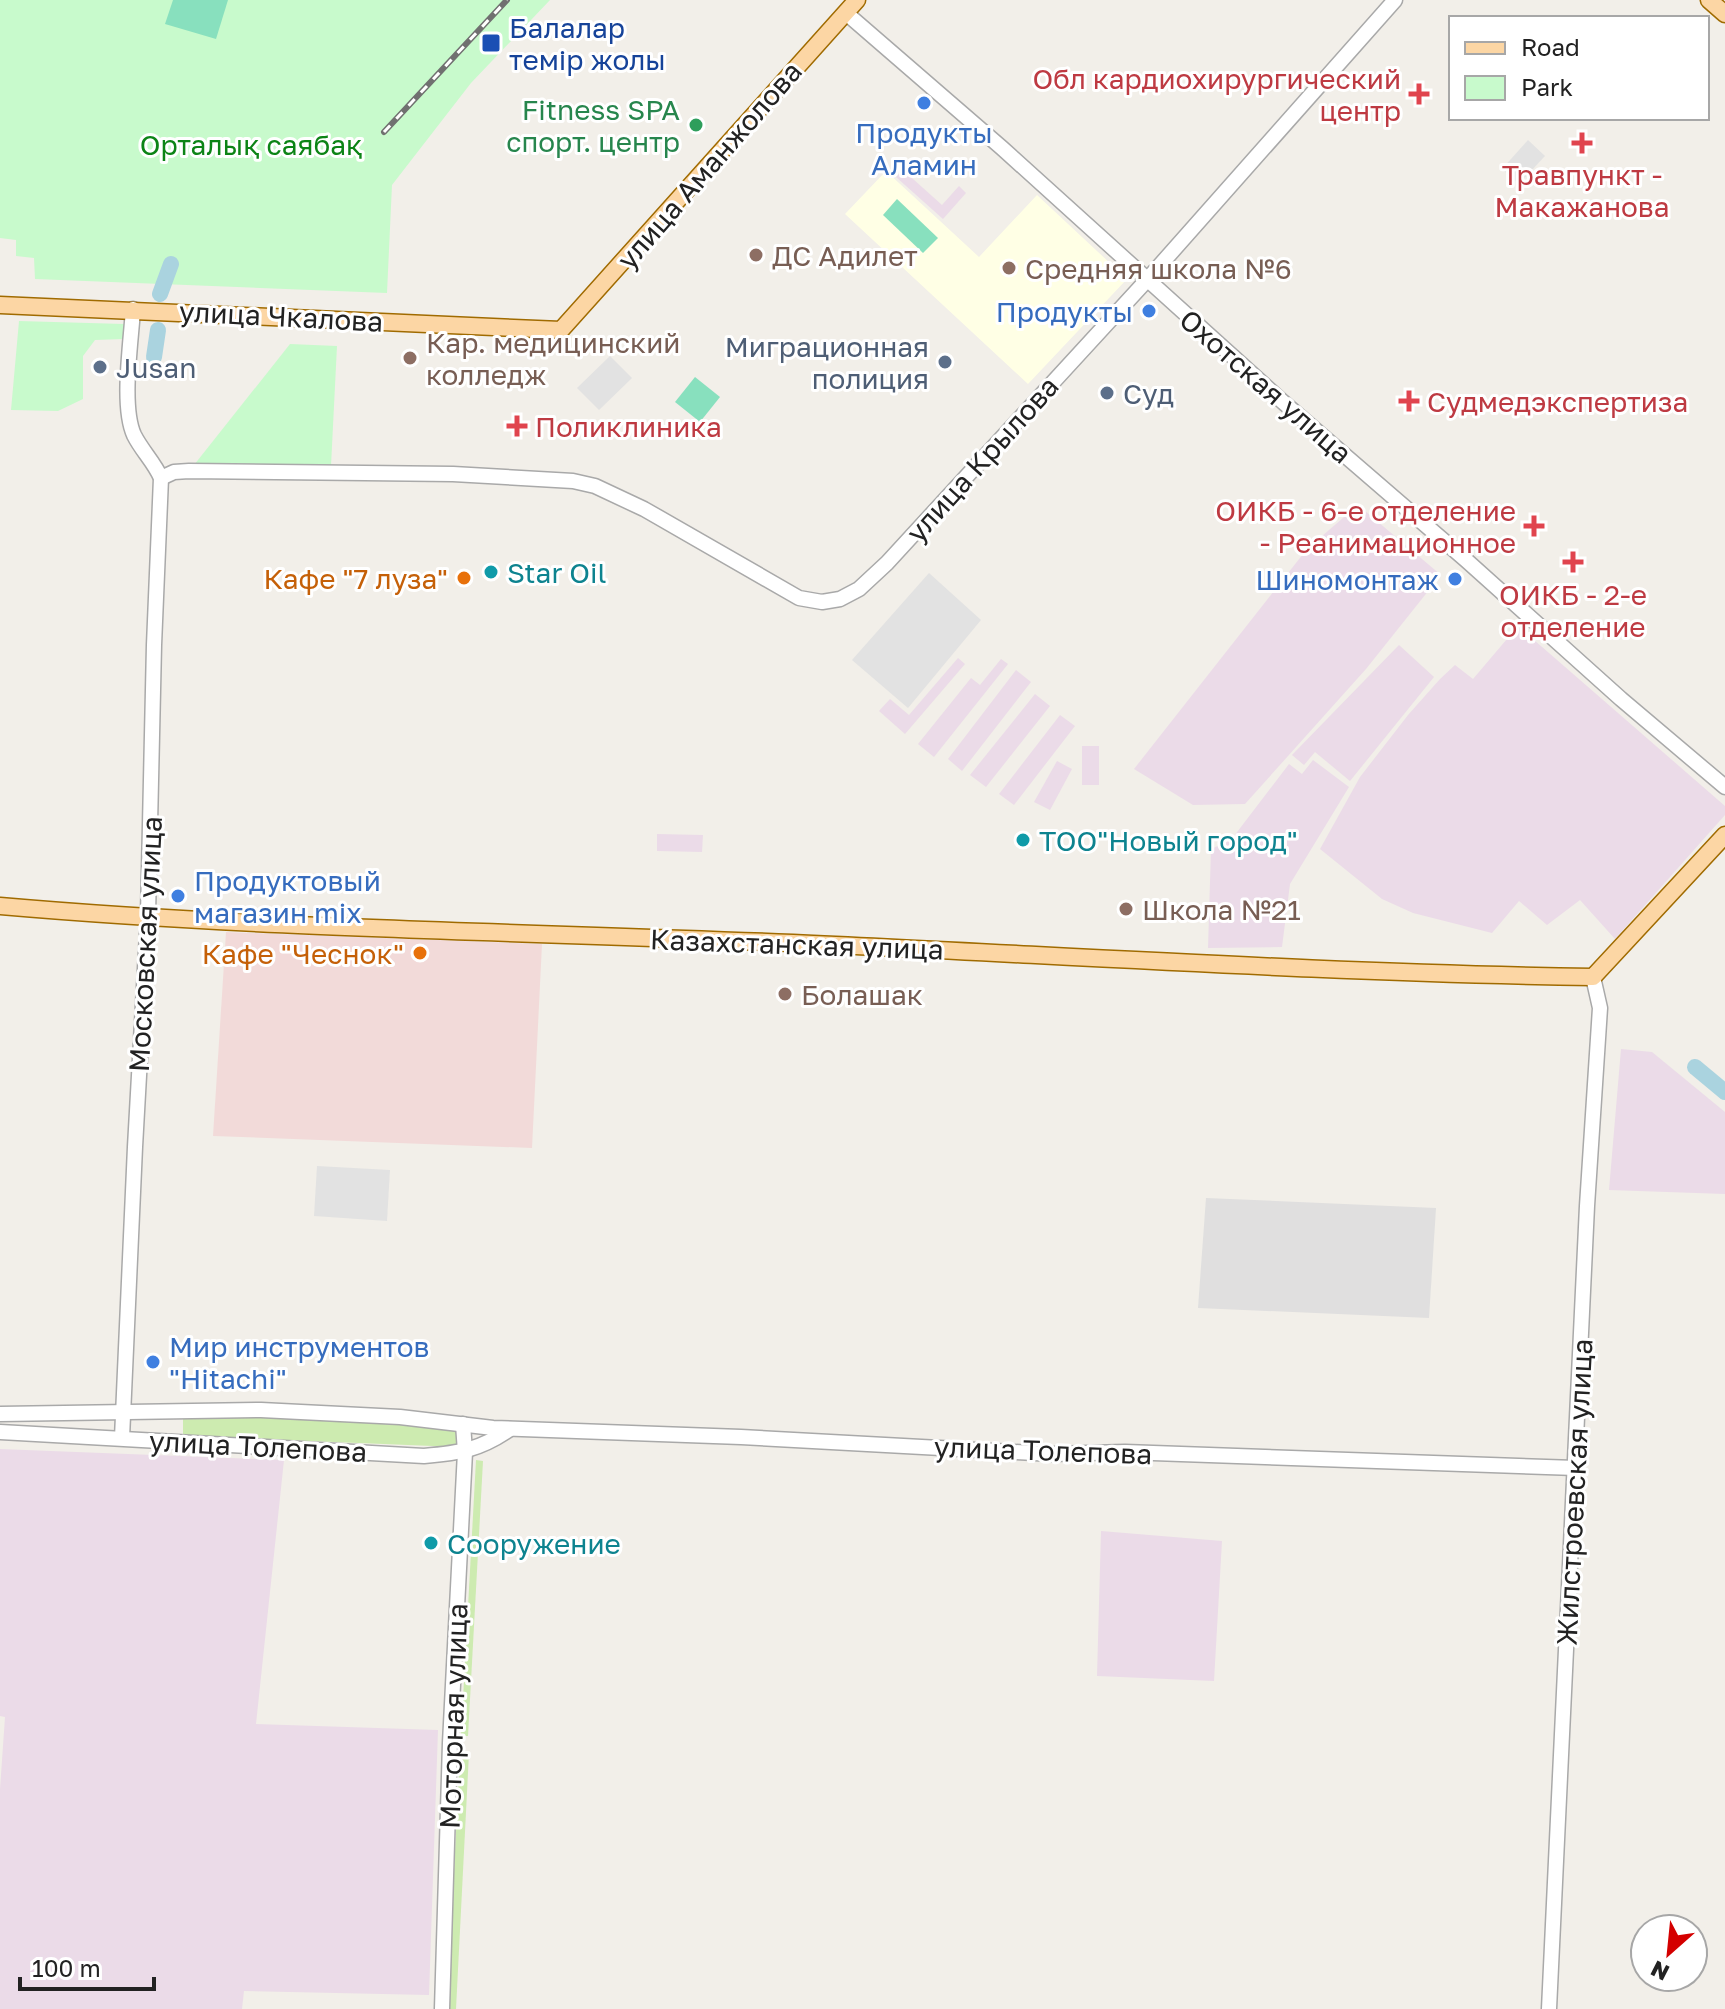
<svg xmlns="http://www.w3.org/2000/svg" width="1725" height="2009" viewBox="0 0 1725 2009" font-family="'Golos Text',sans-serif">
	<style>
		.residential { fill: #e0dfdf }
		.commercial { fill: #f2dad9 }
		.industrial { fill: #ebdbe8 }
		.education { fill: #ffffe5 }
		.grass { fill: #cdebb0 }
		.park { fill: #c8facc }
		.pitch { fill: #88e0be }
		.parking { fill: #e2e2e2 }
		.lines { fill: none; stroke-linecap: round; stroke-linejoin: round }
		.river { stroke: #aad3df; stroke-width: 16 }
		.minor-casing { stroke: #a9a9a9; stroke-width: 17 }
		.major-casing { stroke: #a06b00; stroke-width: 19 }
		.minor { stroke: #fff; stroke-width: 14 }
		.major { stroke: #fcd6a4; stroke-width: 16 }
		.rail-casing { stroke: #707070; stroke-width: 6 }
		.rail { stroke: #fff; stroke-width: 3; stroke-dasharray: 9; stroke-linecap: butt }
		.transit-dot { fill: #1a4fb4; stroke: #fff; stroke-width: 3 }
		.health-dot { fill: #e0444e; stroke: #fff; stroke-width: 3 }
		.shop-dot { fill: #3f7fe0; stroke: #fff; stroke-width: 3 }
		.leisure-dot { fill: #2e9e5b; stroke: #fff; stroke-width: 3 }
		.education-dot { fill: #8d6e63; stroke: #fff; stroke-width: 3 }
		.service-dot { fill: #5c6f8a; stroke: #fff; stroke-width: 3 }
		.culture-dot { fill: #0f9aa8; stroke: #fff; stroke-width: 3 }
		.food-dot { fill: #e8710a; stroke: #fff; stroke-width: 3 }
		.labels { text-anchor: middle; dominant-baseline: central; stroke-width: 6; stroke-linejoin: round; paint-order: stroke }
		.transit-label { font-size: 28px; fill: #164399; stroke: #fff; text-anchor: start }
		.health-label { font-size: 28px; fill: #be3a42; stroke: #fff; text-anchor: end }
		.leisure-label { font-size: 28px; fill: #27864d; stroke: #fff; text-anchor: end }
		.shop-label { font-size: 28px; fill: #366cbe; stroke: #fff; text-anchor: end }
		.park-label { font-size: 28px; fill: #0c8416; stroke: #fff }
		.street-label { font-size: 28px; fill: #222; stroke: #fff }
		.education-label { font-size: 28px; fill: #785e54; stroke: #fff; text-anchor: start }
		.service-label { font-size: 28px; fill: #4e5e75; stroke: #fff; text-anchor: start }
		.culture-label { font-size: 28px; fill: #0d838f; stroke: #fff; text-anchor: start }
		.food-label { font-size: 28px; fill: #c56008; stroke: #fff; text-anchor: end }
	</style>
	<rect width="100%" height="100%" fill="#f2efe9"/>
	<polygon class="residential" points="1206,1198 1436,1208 1429,1318 1198,1308"/>
	<polygon class="commercial" points="226,932 542,944 532,1148 213,1136"/>
	<g class="industrial">
		<polygon points="903,170 942,205 959,186 966,193 943,219 896,177"/>
		<polygon points="1358,505 1441,575 1366,669 1245,804 1193,805 1134,769 1307,549"/>
		<polygon points="1518,626 1725,806 1725,815 1615,939 1580,900 1547,925 1519,901 1492,933 1413,913 1382,899 1320,849 1360,777 1408,715 1440,679 1455,665 1473,679"/>
		<polygon points="1399,645 1434,677 1350,781 1315,752 1304,765 1292,755"/>
		<polygon points="958,658 965,664 905,734 879,711 890,699 909,715"/>
		<polygon points="1001,659 1008,664 934,757 918,744 971,678 980,685"/>
		<polygon points="1016,670 1031,682 962,771 948,759"/>
		<polygon points="1035,694 1050,706 986,787 970,775"/>
		<polygon points="1060,715 1075,726 1014,805 999,794"/>
		<rect x="1082" y="746" width="17" height="39"/>
		<polygon points="1313,760 1349,787 1290,884 1282,947 1208,948 1211,849 1231,840 1289,764 1302,774"/>
		<polygon points="1057,761 1072,769 1050,810 1034,802"/>
		<polygon points="657,834 703,835 702,852 657,851"/>
		<polygon points="1621,1049 1652,1052 1725,1112 1725,1194 1609,1190"/>
		<polygon points="0,1449 284,1460 256,1724 438,1730 429,1995 244,1991 242,2009 0,2009 0,1789 5,1717 0,1716"/>
		<polygon points="1101,1531 1222,1541 1214,1681 1097,1676"/>
	</g>
	<polygon class="education" points="886,171 979,257 1037,195 1127,279 1028,384 845,214"/>
	<g class="grass">
		<polygon points="183,1416 257,1416 457,1428 457,1447 183,1436"/>
		<polygon points="476,1460 483,1461 468,1736 461,1736"/>
		<polygon points="460,1753 469,1753 456,2009 447,2009"/>
	</g>
	<g class="park">
		<polygon points="0,0 550,0 471,83 392,185 387,293 35,279 34,258 16,256 16,240 0,238"/>
		<polygon points="19,321 124,324 124,339 95,340 83,356 83,399 58,411 11,410"/>
		<polygon points="290,344 337,346 331,466 194,465"/>
	</g>
	<g class="pitch">
		<polygon points="173,0 228,0 216,39 165,24"/>
		<polygon points="897,199 938,238 923,253 883,215"/>
		<polygon points="695,377 720,397 700,422 675,402"/>
	</g>
	<g class="parking">
		<polygon points="1528,140 1545,156 1519,184 1502,169"/>
		<polygon points="610,356 632,378 599,410 577,388"/>
		<polygon points="929,573 981,620 908,708 852,660"/>
		<polygon points="317,1166 390,1170 387,1221 314,1216"/>
	</g>
	<g class="lines">
		<g class="river">
			<polyline points="160,294 171,264"/>
			<polyline points="154,357 158,330"/>
			<polyline points="1695,1067 1725,1092"/>
		</g>
		<g class="minor-casing">
			<g id="minor">
				<polyline points="846,13 1002,148 1283,402 1466,560 1621,699 1725,787"/>
				<polyline points="161,478 174,472 189,471 453,474 573,481 595,486 644,509 799,598 822,602 840,599 859,589 887,563 1146,281 1395,0"/>
				<polyline points="0,1414 261,1410 400,1417 493,1428 741,1437 1052,1454 1125,1452 1576,1468"/>
				<path d="M0,1432L424,1456C459,1453 480,1450 510,1429"/>
				<path d="M122,1438L135,1147L148,915L154,645L161,478C154,462 142,451 134,435C121,406 131,343 133,309"/>
				<polyline points="442,2009 450,1743 465,1452 463,1424"/>
				<polyline points="1549,2009 1587,1206 1600,1008 1593,977"/>
			</g>
		</g>
		<g class="major-casing">
			<g id="major">
				<polyline points="1709,0 1725,14"/>
				<polyline points="0,305 561,330 857,0"/>
				<path d="M0,906C263,929 528,932 793,943C1059,955 1326,973 1593,977L1725,835"/>
			</g>
		</g>
		<use href="#minor" class="minor"/>
		<use href="#major" class="major"/>
		<g class="rail-casing">
			<polyline id="rail" points="384,132 507,0"/>
		</g>
		<use href="#rail" class="rail"/>
	</g>
	<rect class="transit-dot" x="481" y="33" width="20" height="20" rx="4"/>
	<g class="health-dot">
		<path d="M1415 82h8v8h8v8h-8v8h-8v-8h-8v-8h8z"/>
		<path d="M1578 131h8v8h8v8h-8v8h-8v-8h-8v-8h8z"/>
		<path d="M1405 389h8v8h8v8h-8v8h-8v-8h-8v-8h8z"/>
		<path d="M513 414h8v8h8v8h-8v8h-8v-8h-8v-8h8z"/>
		<path d="M1530 514h8v8h8v8h-8v8h-8v-8h-8v-8h8z"/>
		<path d="M1569 550h8v8h8v8h-8v8h-8v-8h-8v-8h8z"/>
	</g>
	<g class="shop-dot">
		<circle cx="924" cy="103" r="8"/>
		<circle cx="1149" cy="311" r="8"/>
		<circle cx="1455" cy="579" r="8"/>
		<circle cx="178" cy="896" r="8"/>
		<circle cx="153" cy="1362" r="8"/>
	</g>
	<circle class="leisure-dot" cx="696" cy="125" r="8"/>
	<g class="education-dot">
		<circle cx="756" cy="255" r="8"/>
		<circle cx="1009" cy="268" r="8"/>
		<circle cx="410" cy="358" r="8"/>
		<circle cx="1126" cy="909" r="8"/>
		<circle cx="785" cy="994" r="8"/>
	</g>
	<g class="service-dot">
		<circle cx="945" cy="362" r="8"/>
		<circle cx="100" cy="367" r="8"/>
		<circle cx="1107" cy="393" r="8"/>
	</g>
	<g class="culture-dot">
		<circle cx="491" cy="572" r="8"/>
		<circle cx="1023" cy="840" r="8"/>
		<circle cx="431" cy="1543" r="8"/>
	</g>
	<g class="food-dot">
		<circle cx="464" cy="578" r="8"/>
		<circle cx="420" cy="953" r="8"/>
	</g>
	<g class="labels">
		<g class="transit-label">
			<text x="509" y="27">Балалар<tspan x="509" dy="32">темір жолы</tspan></text>
		</g>
		<g class="health-label">
			<text x="1401" y="78">Обл кардиохирургический<tspan x="1401" dy="32">центр</tspan></text>
			<text x="1582" y="174" text-anchor="middle">Травпункт -<tspan x="1582" dy="32">Макажанова</tspan></text>
			<text x="1427" y="401" text-anchor="start">Судмедэкспертиза</text>
			<text x="535" y="426" text-anchor="start">Поликлиника</text>
			<text x="1516" y="510">ОИКБ - 6-е отделение<tspan x="1516" dy="32">- Реанимационное</tspan></text>
			<text x="1573" y="594" text-anchor="middle">ОИКБ - 2-е<tspan x="1573" dy="32">отделение</tspan></text>
		</g>
		<g class="leisure-label">
			<text x="680" y="109">Fitness SPA<tspan x="680" dy="32">спорт. центр</tspan></text>
		</g>
		<g class="shop-label">
			<text x="924" y="132" text-anchor="middle">Продукты<tspan x="924" dy="32">Аламин</tspan></text>
			<text x="1133" y="311">Продукты</text>
			<text x="1439" y="579">Шиномонтаж</text>
			<text x="194" y="880" text-anchor="start">Продуктовый<tspan x="194" dy="32">магазин mix</tspan></text>
			<text x="169" y="1346" text-anchor="start">Мир инструментов<tspan x="169" dy="32">"Hitachi"</tspan></text>
		</g>
		<g class="park-label">
			<text x="251" y="144">Орталық саябақ</text>
		</g>
		<g class="street-label">
			<text transform="translate(709 165) rotate(-49)">улица Аманжолова</text>
			<text transform="translate(281 316) rotate(3)">улица Чкалова</text>
			<text transform="translate(1266 386) rotate(41)">Охотская улица</text>
			<text transform="translate(982 459) rotate(-48)">улица Крылова</text>
			<text transform="translate(145 944) rotate(-87)">Московская улица</text>
			<text transform="translate(797 944) rotate(2)">Казахстанская улица</text>
			<text transform="translate(258 1446) rotate(3)">улица Толепова</text>
			<text transform="translate(1043 1450) rotate(2)">улица Толепова</text>
			<text transform="translate(1574 1492) rotate(-87)">Жилстроевская улица</text>
			<text transform="translate(453 1716) rotate(-88)">Моторная улица</text>
		</g>
		<g class="education-label">
			<text x="772" y="255">ДС Адилет</text>
			<text x="1025" y="268">Средняя школа №6</text>
			<text x="426" y="342">Кар. медицинский<tspan x="426" dy="32">колледж</tspan></text>
			<text x="1142" y="909">Школа №21</text>
			<text x="801" y="994">Болашак</text>
		</g>
		<g class="service-label">
			<text x="929" y="346" text-anchor="end">Миграционная<tspan x="929" dy="32">полиция</tspan></text>
			<text x="116" y="367">Jusan</text>
			<text x="1123" y="393">Суд</text>
		</g>
		<g class="culture-label">
			<text x="507" y="572">Star Oil</text>
			<text x="1039" y="840">ТОО"Новый город"</text>
			<text x="447" y="1543">Сооружение</text>
		</g>
		<g class="food-label">
			<text x="448" y="578">Кафе "7 луза"</text>
			<text x="404" y="953">Кафе "Чеснок"</text>
		</g>
	</g>
	<rect x="1449" y="16" width="260" height="104" fill="#ffffff" stroke="#a7a7a7" stroke-width="2"/>
	<rect x="1465" y="42" width="40" height="12" fill="#fcd6a4" stroke="#a7a7a7" stroke-width="2"/>
	<text x="1521" y="56" font-size="24" fill="#222222">Road</text>
	<rect x="1465" y="76" width="40" height="24" fill="#c8facc" stroke="#a7a7a7" stroke-width="2"/>
	<text x="1521" y="96" font-size="24" fill="#222222">Park</text>
	<g transform="translate(1669 1953) rotate(207)"><circle r="38" fill="#ffffff" stroke="#a7a7a7" stroke-width="2"/>
	<path d="M0-6L14 30L0 20L-14 30Z" fill="#d40000"/>
	<text y="-12" font-size="22" font-weight="bold" text-anchor="middle" fill="#222222">N</text>
	</g>
	<path d="M20 1977v12h134v-12" fill="none" stroke="#222222" stroke-width="4"/>
	<text x="32" y="1977" font-size="24" fill="#222222" stroke="#ffffff" stroke-width="6" paint-order="stroke">100 m</text>
</svg>
